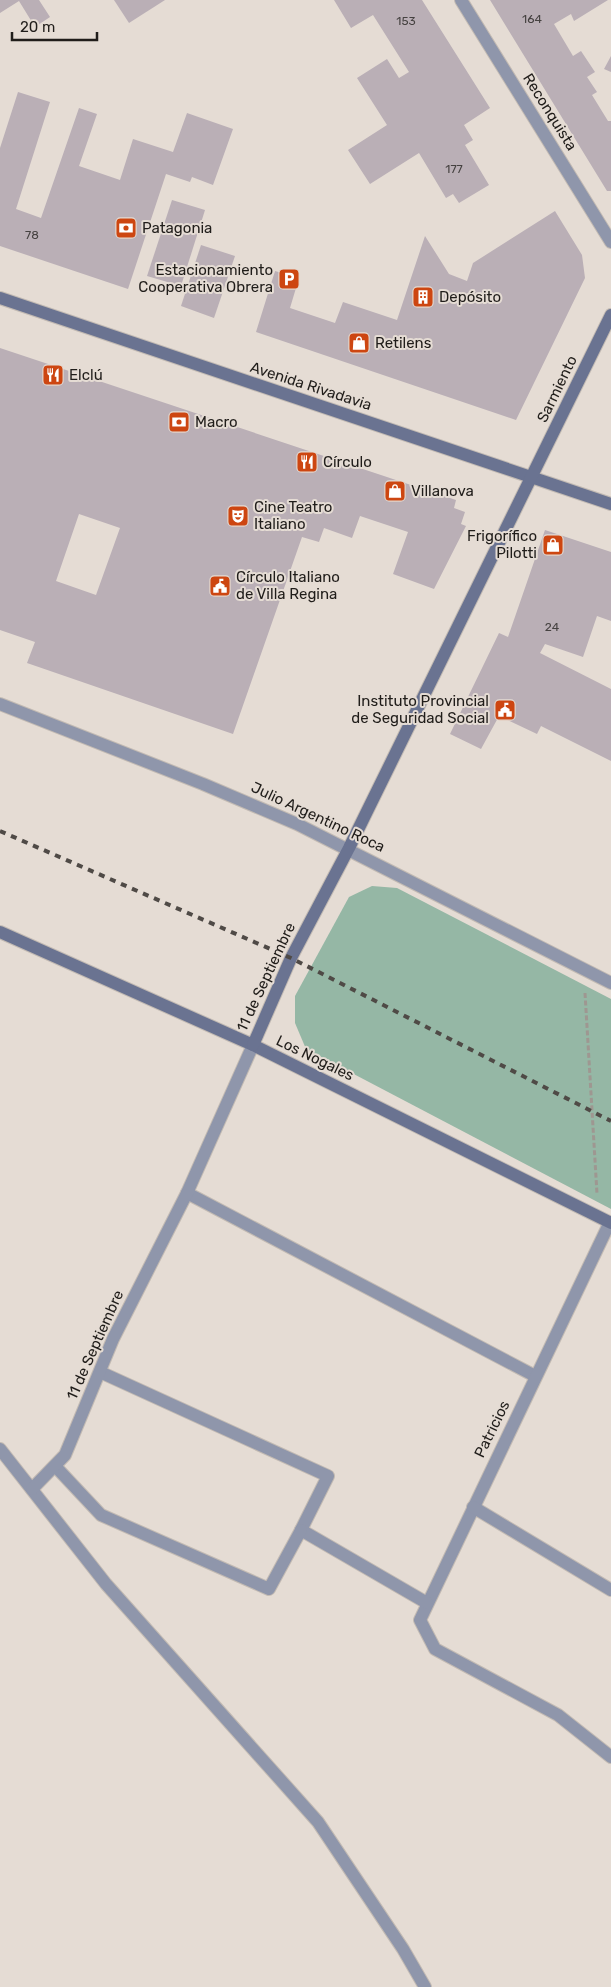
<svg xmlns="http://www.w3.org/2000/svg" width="611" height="1987" viewBox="0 0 611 1987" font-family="Rubik,sans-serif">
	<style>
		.green { fill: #95b7a5 }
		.building { fill: #baafb6; fill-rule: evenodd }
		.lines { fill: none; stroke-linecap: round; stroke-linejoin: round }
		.street-casing { stroke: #c2bab3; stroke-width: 14 }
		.secondary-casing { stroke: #c2bab3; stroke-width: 14 }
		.path { stroke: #9e9791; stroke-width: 3; stroke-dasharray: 5 2.5; stroke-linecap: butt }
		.street { stroke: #8f96ab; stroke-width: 12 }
		.secondary { stroke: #6a7391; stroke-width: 12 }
		.rail { stroke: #4f4a46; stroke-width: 4; stroke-dasharray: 6 6; stroke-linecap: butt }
		.labels { text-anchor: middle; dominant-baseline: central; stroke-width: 4; stroke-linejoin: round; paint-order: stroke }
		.number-label { font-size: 12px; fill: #464241 }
		.street-label { font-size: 15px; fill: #201d1a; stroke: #e5dcd4 }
		.poi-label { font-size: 15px; fill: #201d1a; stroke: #e5dcd4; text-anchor: start }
	</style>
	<rect width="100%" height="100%" fill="#e5dcd4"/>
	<polygon class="green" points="372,886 397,888 611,999 611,1209 306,1049 295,1023 295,996 349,897"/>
	<g class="building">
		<polygon points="0,0 39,0 50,17 35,27 19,1 0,13"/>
		<polygon points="114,0 165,0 129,23"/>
		<polygon points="334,0 422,0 490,108 464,125 473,140 465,145 489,185 459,203 453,194 446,198 419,153 370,184 348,150 387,125 357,78 387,59 399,78 409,72 373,15 351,28"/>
		<polygon points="490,0 608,0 574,21 571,14 554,24 573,56 581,51 595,72 587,77 597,92 592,95 608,121 611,121 611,191 607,191"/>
		<polygon points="611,56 611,72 604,69"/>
		<polygon points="18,92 50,102 16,209 41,218 79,108 97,114 79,166 120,180 133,139 173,152 187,113 233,129 213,185 192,177 190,182 166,174 128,289 0,246 0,148"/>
		<polygon points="172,200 205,210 181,286 147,276"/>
		<polygon points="555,211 582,255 585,278 516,420 256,332 275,271 299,278 290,308 335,323 343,302 397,320 425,236 449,274 467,281 473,263"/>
		<polygon points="201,245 235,256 214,318 181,306"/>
		<path d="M0,348L456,500L454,508L465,512L461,524L466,526L434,589L393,574L408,532L360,516L352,538L324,528L319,542L302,537L233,734L27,663L35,642L0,630ZM79,514L120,528L96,595L56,581Z"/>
		<polygon points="545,530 611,552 611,621 597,616 583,657 545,644 540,653 611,689 611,761 541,726 537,734 499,716 481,749 450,734 499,633 508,637"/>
	</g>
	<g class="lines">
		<g class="street-casing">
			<g id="street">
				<polyline points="461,0 611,242"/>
				<polyline points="0,704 203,784 297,824 611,983"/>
				<polyline points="187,1193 535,1376"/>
				<polyline points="610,1222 420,1620 435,1649 558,1715 611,1757"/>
				<polyline points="100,1372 328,1476 301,1530 427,1603"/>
				<polyline points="0,1449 106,1584 318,1822 403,1949 425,1987"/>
				<polyline points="55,1466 101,1515 269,1589 301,1530"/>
				<polyline points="32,1489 65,1455 113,1339 187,1193 253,1045"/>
				<polyline points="473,1507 611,1590"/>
			</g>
		</g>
		<g class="secondary-casing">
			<g id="secondary">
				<polyline points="0,298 611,504"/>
				<polyline points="0,932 253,1045 611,1223"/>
				<polyline points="253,1045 291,958 349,848 611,315"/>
			</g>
		</g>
		<polyline class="path" points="585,993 597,1194"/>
		<use href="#street" class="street"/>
		<use href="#secondary" class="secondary"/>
		<polyline class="rail" points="0,831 291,958 611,1121"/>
	</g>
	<defs>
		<g id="bank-square" transform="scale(1.125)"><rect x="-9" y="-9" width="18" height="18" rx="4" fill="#cd4611" stroke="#e5dcd4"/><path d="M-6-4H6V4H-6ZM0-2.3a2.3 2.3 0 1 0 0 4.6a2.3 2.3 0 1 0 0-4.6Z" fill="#fff"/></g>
		<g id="parking-square" transform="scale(1.125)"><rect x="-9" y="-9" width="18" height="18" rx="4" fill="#cd4611" stroke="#e5dcd4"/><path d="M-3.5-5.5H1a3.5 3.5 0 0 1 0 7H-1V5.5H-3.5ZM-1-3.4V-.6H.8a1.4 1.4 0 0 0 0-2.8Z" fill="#fff"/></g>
		<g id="building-square" transform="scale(1.125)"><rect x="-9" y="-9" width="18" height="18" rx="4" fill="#cd4611" stroke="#e5dcd4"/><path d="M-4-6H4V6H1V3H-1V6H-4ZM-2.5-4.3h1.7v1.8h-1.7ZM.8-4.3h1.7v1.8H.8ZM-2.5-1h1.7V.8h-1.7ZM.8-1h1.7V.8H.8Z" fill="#fff"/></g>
		<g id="shop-square" transform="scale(1.125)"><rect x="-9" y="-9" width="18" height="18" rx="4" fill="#cd4611" stroke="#e5dcd4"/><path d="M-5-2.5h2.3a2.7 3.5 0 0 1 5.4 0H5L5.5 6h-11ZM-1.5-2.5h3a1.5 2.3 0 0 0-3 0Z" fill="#fff"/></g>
		<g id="restaurant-square" transform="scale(1.125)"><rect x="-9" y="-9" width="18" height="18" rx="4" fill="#cd4611" stroke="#e5dcd4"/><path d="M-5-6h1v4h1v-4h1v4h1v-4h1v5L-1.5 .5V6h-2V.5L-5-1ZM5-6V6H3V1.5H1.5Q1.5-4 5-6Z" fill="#fff"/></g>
		<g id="theatre-square" transform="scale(1.125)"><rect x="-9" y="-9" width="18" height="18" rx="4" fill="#cd4611" stroke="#e5dcd4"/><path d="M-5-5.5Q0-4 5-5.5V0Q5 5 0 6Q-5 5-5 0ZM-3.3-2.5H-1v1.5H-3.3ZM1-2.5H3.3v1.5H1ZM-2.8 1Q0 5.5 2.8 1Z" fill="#fff"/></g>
		<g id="civic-square" transform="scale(1.125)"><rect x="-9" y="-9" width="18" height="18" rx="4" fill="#cd4611" stroke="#e5dcd4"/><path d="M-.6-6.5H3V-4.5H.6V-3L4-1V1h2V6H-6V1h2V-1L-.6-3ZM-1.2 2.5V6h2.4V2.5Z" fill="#fff"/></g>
	</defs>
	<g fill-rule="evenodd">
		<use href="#bank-square" x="126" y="228"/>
		<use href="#parking-square" x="289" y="279"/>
		<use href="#building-square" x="423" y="297"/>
		<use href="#shop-square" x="359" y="343"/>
		<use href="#restaurant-square" x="53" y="375"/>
		<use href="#bank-square" x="179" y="422"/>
		<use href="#restaurant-square" x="307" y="462"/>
		<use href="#shop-square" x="395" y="491"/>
		<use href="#theatre-square" x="238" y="516"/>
		<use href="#shop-square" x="553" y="545"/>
		<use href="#civic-square" x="220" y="586"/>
		<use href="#civic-square" x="505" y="710"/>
	</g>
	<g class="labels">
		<g class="number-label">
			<text x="532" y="19">164</text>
			<text x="406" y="21">153</text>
			<text x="454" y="169">177</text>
			<text x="32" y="235">78</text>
			<text x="552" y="627">24</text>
		</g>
		<g class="street-label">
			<text transform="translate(550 112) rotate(58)">Reconquista</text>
			<text transform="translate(311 386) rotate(18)">Avenida Rivadavia</text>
			<text transform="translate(557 389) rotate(-64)">Sarmiento</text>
			<text transform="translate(318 817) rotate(25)">Julio Argentino Roca</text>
			<text transform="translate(266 977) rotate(-65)">11 de Septiembre</text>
			<text transform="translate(315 1058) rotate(26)">Los Nogales</text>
			<text transform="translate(95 1345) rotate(-66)">11 de Septiembre</text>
			<text transform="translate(492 1429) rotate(-64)">Patricios</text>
		</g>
		<g class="poi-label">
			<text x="142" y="228">Patagonia</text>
			<text x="273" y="270" text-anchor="end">Estacionamiento<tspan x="273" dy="17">Cooperativa Obrera</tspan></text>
			<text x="439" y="297">Depósito</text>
			<text x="375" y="343">Retilens</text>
			<text x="69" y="375">Elclú</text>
			<text x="195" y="422">Macro</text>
			<text x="323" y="462">Círculo</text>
			<text x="411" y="491">Villanova</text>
			<text x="254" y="507">Cine Teatro<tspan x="254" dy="17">Italiano</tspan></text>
			<text x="537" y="536" text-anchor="end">Frigorífico<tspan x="537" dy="17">Pilotti</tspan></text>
			<text x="236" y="577">Círculo Italiano<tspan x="236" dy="17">de Villa Regina</tspan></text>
			<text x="489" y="701" text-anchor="end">Instituto Provincial<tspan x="489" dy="17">de Seguridad Social</tspan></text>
		</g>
	</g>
	<path d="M12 32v8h85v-8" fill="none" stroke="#201d1a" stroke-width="2.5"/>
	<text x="20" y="32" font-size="15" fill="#201d1a" stroke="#e5dcd4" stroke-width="4" paint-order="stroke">20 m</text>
</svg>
